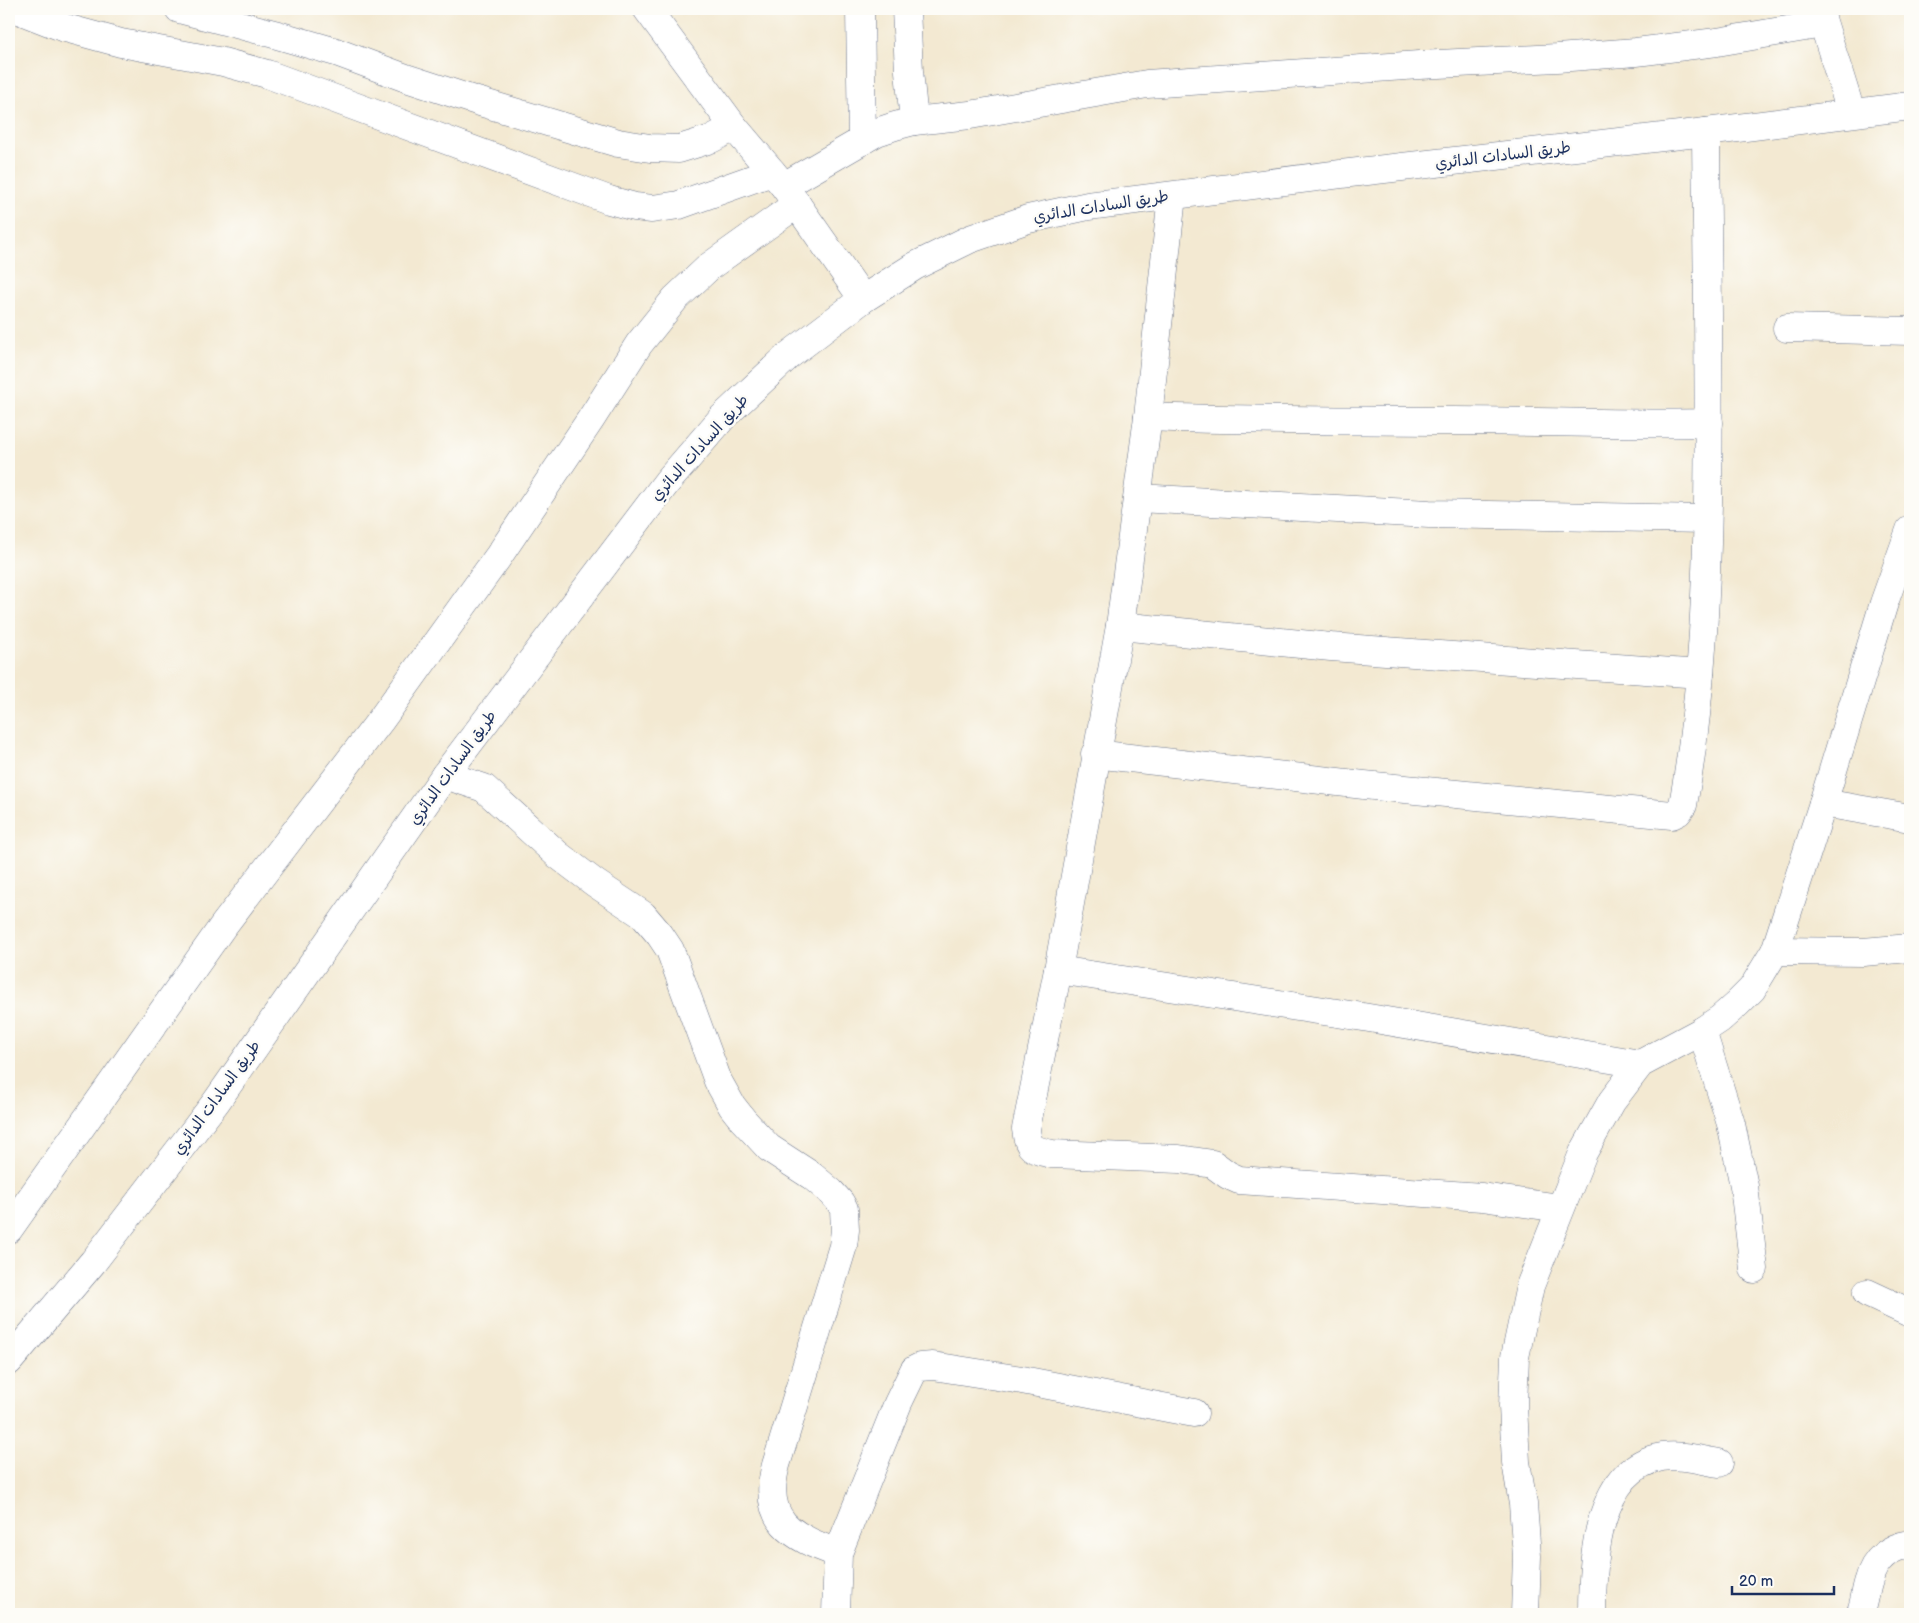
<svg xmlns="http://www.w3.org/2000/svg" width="1919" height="1623" viewBox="0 0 1919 1623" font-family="'Balsamiq Sans','Playpen Sans Arabic',sans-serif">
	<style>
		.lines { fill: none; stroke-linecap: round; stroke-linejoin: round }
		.street-casing { stroke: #677087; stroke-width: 29 }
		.secondary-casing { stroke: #677087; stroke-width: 29 }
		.street { stroke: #fff; stroke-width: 28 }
		.secondary { stroke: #fff; stroke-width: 28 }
		.labels { text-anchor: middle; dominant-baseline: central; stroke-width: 5; stroke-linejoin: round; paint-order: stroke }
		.street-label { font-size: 16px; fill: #1b2f5e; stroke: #fdfcf7 }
	</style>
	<rect width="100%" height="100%" fill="#fdfcf7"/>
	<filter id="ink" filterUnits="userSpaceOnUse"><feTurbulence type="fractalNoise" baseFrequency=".02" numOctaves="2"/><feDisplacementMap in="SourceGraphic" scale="10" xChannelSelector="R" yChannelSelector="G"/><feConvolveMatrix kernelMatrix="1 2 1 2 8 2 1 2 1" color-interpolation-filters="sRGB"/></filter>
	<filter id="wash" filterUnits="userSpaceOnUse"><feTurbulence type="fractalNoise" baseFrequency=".0096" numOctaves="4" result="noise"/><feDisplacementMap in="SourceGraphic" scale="20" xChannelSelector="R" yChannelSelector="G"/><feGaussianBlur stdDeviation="1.12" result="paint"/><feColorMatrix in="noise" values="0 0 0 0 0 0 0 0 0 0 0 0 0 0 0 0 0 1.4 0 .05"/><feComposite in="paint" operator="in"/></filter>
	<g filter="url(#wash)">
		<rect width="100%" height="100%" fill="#f3e9d2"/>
	</g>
	<g filter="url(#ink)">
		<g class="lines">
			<g class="street-casing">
				<g id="street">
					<polyline points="16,9 62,27 121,43 223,62 267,74 609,200 635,207 652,209 679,205 772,172"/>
					<polyline points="179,9 274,34 336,52 406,78 477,101 618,143 650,148 679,149 711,139 734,127"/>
					<polyline points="647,9 734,127 784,186 863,299"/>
					<polyline points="860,9 862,141"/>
					<polyline points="906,9 909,71 914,121"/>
					<polyline points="1819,9 1851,112"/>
					<polyline points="784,186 877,132 895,126 914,121 970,115 1147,84 1419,65 1557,58 1636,52 1717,42 1823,24"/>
					<path d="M1172,196L1148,417L1120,626L1058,970L1026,1129C1028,1149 1033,1150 1052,1154L1179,1159L1213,1164L1228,1175L1239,1180L1482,1197L1560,1208"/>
					<polyline points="1787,328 1910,331"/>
					<path d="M1148,417C1249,421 1350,420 1452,421C1538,421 1624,425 1709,423"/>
					<polyline points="1138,498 1429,514 1707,519"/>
					<polyline points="1120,626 1331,647 1700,674"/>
					<path d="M1095,754L1364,785L1672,815L1678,812L1683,805C1701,706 1706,604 1708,503C1710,380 1707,256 1706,132"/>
					<path d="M445,775L484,788L558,855L595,883L643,915L660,935L670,950L718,1081L732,1106L743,1120L769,1148L812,1176L831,1192L840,1202L844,1209L845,1230L843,1246L776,1465C761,1520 791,1537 838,1553"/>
					<polyline points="1823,803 1910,818"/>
					<polyline points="1775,951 1863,952 1910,948"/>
					<polyline points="1058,970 1363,1017 1640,1064"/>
					<polyline points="1702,1031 1731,1124 1744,1186 1754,1269"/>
					<polyline points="9,1229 223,926 380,721 498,557 591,419 639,344 675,299 710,266 797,204"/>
					<polyline points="1867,1293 1910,1313"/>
					<polyline points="836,1614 838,1553 898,1403 914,1370 920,1367 933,1366 1022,1380 1194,1413"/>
					<polyline points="1525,1614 1527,1556 1523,1504 1516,1462 1513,1406 1515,1357 1530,1286 1583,1153 1612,1101 1640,1064 1702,1031 1720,1019 1737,1004 1752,989 1775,951 1823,803 1884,603 1910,530"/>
					<path d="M1592,1614C1592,1562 1596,1468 1662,1457C1680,1454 1701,1460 1719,1463"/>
					<path d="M1860,1614C1865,1603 1865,1591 1869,1580C1874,1559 1890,1547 1910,1544"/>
				</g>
			</g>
			<g class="secondary-casing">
				<polyline id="secondary" points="9,1361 93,1262 216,1102 445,775 667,482 723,417 788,356 863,299 915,266 970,239 1028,219 1088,206 1341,174 1706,132 1910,106"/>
			</g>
			<use href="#street" class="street"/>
			<use href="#secondary" class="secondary"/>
		</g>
	</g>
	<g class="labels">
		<g class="street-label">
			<text transform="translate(1503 156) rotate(-7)">طريق السادات الدائري</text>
			<text transform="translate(1101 207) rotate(-9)">طريق السادات الدائري</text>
			<text transform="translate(700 448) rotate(-48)">طريق السادات الدائري</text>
			<text transform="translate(453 768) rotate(-54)">طريق السادات الدائري</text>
			<text transform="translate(217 1098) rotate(-54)">طريق السادات الدائري</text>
		</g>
	</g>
	<rect width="1919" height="1623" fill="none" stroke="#fdfcf7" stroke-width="30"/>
	<path d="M1732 1586v8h102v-8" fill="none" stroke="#1b2f5e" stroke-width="2.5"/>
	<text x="1739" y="1586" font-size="15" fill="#1b2f5e" stroke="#fdfcf7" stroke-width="4" paint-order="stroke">20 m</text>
</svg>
